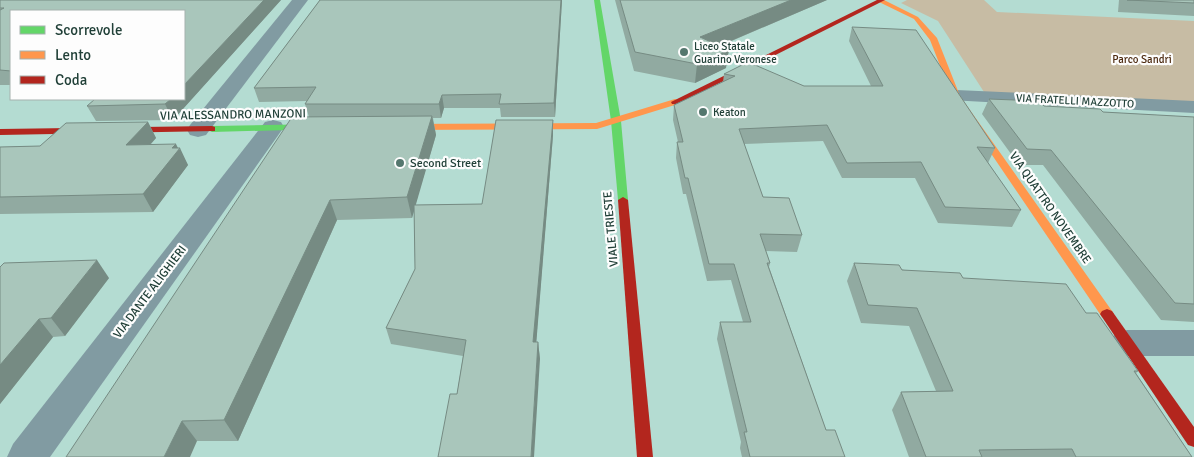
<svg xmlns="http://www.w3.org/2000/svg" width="1194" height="457" viewBox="0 0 1194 457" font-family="Signika,sans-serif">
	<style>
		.green { fill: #c7bca4 }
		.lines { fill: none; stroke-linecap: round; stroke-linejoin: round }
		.street { fill: #819ba2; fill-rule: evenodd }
		.fast { fill: #63d668; fill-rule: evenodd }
		.slow { fill: #ff974d; fill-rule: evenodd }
		.jam { fill: #b3261e; fill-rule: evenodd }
		.wall { fill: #91aaa1 }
		.shaded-wall { fill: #768b83 }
		.building { fill: #a9c6bb; stroke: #768b83 }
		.poi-dot { fill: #54776e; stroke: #fdfdfd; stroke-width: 2 }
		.labels { text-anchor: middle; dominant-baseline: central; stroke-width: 4.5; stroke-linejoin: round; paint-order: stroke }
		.far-poi-label { font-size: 11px; fill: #214038; stroke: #fdfdfd; text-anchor: start }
		.far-park-label { font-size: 11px; fill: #4d2a10; stroke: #fdfdfd }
		.far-street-label { font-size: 11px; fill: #214038; stroke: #fdfdfd }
		.street-label { font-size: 12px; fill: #214038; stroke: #fdfdfd }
		.poi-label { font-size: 12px; fill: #214038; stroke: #fdfdfd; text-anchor: start }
	</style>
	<rect width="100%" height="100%" fill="#b4dcd2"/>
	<polygon class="green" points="907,0 984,0 997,12 1194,21 1194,102 984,92 938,21 901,3"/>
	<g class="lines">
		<g class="street">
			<polygon points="292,0 308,0 206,135 198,137 190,135 187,130 190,125"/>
			<polygon points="956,90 1194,101 1194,113 949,100 946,96 949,92"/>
			<polygon points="273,120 281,122 284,127 50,457 7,457 13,444 265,122"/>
			<polygon points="1127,330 1194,330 1194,356 1127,356 1115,352 1110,343 1115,334"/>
		</g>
		<g class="fast">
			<polygon points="594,0 600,0 621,121 628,200 623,203 618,200 611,121"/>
			<polygon points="323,124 328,127 326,129 212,132 207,129 212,126"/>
		</g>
		<g class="slow">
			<polygon points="878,0 884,0 918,17 937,38 960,96 1112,311 1114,314 1112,317 1107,319 1102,317 952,96 930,40 914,19 879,2"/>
			<polygon points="675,99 678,100 678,104 597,129 396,130 391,127 396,124 596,123"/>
		</g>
		<g class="jam">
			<polygon points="877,0 885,0 678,104 672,104 671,102"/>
			<polygon points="212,126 215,127 215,131 0,135 0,129"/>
			<polygon points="623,197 628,200 653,457 637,457 618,200"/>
			<polygon points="1107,309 1112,311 1194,427 1194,447 1188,445 1102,317 1100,314 1102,311"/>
		</g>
	</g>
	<g class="wall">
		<polygon points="0,0 281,0 173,120 96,121 87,106 184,99 11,11 11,85 0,85"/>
		<polygon points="320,0 562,0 555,117 501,117 500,108 444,108 441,118 433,118 436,135 415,205 482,204 553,135 536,342 538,342 540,359 457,394 463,356 391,344 386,328 415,269 414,210 412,218 337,220 238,441 197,441 66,457 309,117 305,104 307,101 259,102 254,88"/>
		<polygon points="615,0 827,0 720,46 726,68 695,83 634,71"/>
		<polygon points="1119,0 1194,0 1194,16 1118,12"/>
		<polygon points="852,27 995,148 988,163 1021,210 1012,227 938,223 915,178 842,178 823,141 744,144 763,197 802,235 797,252 766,251 770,263 769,267 826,430 845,457 742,457 740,448 741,442 717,339 720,322 743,322 731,280 707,281 686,194 683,194 676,158 677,142 678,142 673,120 674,105 723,82 724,74 804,86 871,86 849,41"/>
		<polygon points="989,99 1044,106 1103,112 1194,117 1194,322 1161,320 1043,165 1019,165 982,114"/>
		<polygon points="148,122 156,138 151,144 178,148 188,165 153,212 0,214 0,147 40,146"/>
		<polygon points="854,263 963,278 1086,313 1138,371 1136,373 1192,457 909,457 892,410 901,392 936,391 909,326 861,323 847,281"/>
		<polygon points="0,267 109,278 65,336 53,337 0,404"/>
	</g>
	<g class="shaded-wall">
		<polygon points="264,0 281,0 173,120 165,104 171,99 184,99 184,85"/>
		<polygon points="561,0 562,0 555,117 554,103"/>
		<polygon points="791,0 827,0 698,55 700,37"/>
		<polygon points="729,50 726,68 695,83 697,64"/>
		<polygon points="442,95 444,108 441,118 439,104"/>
		<polygon points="432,116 436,135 412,218 407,197"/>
		<polygon points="553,120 553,135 535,359 533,342"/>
		<polygon points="148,122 156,138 135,161 126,145"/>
		<polygon points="176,144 179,150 180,148 188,165 153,212 143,194 172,148"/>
		<polygon points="330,200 337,220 238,441 224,420"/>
		<polygon points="97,260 109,278 65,336 51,318"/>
		<polygon points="39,319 53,337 0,404 0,365"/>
		<polygon points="538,342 540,359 534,457 531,457"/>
		<polygon points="182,421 197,441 190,457 164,457"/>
	</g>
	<g class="building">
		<polygon points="0,0 264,0 184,85 184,11 11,11 11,71 0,70 0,10 4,8 0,8"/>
		<polygon points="320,0 561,0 554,103 499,104 501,94 442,95 439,104 305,104 316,87 254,88"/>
		<polygon points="620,0 791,0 700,37 729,50 697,64 635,52"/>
		<polygon points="1127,0 1194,0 1194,3"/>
		<polygon points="852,27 916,30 995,148 977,147 1021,210 945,207 921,162 847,163 827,125 739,129 763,197 789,198 802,235 760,234 770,263 767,263 826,430 835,430 845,457 750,457 744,432 747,432 720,322 751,322 734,264 709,264 688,178 685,178 677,142 683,142 674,105 735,76 724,74 748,62 804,86 883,86"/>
		<polygon points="95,99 171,99 165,104 87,106"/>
		<polygon points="989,99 1039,101 1044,106 1100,109 1103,112 1194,117 1194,304 1175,303 1051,150 1027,149"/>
		<polygon points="432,116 407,197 330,200 224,420 182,421 164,457 66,457 292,117"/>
		<polygon points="496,120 553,120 533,342 538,342 531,457 438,457 450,394 457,394 466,340 386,328 415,269 414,205 482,204"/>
		<polygon points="148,122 126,145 176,144 172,148 180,148 143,194 0,197 0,147 40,146 66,123"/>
		<polygon points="97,260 51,318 39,319 0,365 0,267 4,263"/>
		<polygon points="854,263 899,265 902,270 960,273 963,278 1066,284 1086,313 1097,313 1138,371 1134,371 1192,457 1076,457 1072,449 979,450 982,457 926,457 901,392 953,391 917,308 868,305"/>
	</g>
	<g class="poi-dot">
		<circle cx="684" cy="52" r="5"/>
		<circle cx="703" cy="112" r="5"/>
		<circle cx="400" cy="163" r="5"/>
	</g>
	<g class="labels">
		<g class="far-poi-label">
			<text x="694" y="46">Liceo Statale<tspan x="694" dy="13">Guarino Veronese</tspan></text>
			<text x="713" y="112">Keaton</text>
		</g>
		<g class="far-park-label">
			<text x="1142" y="59">Parco Sandri</text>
		</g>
		<g class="far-street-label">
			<text transform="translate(1075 101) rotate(3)">VIA FRATELLI MAZZOTTO</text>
		</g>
		<g class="street-label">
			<text transform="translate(233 115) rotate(-1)">VIA ALESSANDRO MANZONI</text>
			<text transform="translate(1050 208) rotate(55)">VIA QUATTRO NOVEMBRE</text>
			<text transform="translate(611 229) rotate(-95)">VIALE TRIESTE</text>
			<text transform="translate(150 292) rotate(-53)">VIA DANTE ALIGHIERI</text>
		</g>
		<g class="poi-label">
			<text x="410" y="163">Second Street</text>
		</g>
	</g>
	<rect x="10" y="10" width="175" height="90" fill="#fdfdfd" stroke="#a5b1ae"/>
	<rect x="20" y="26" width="25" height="8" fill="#63d668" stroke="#a5b1ae"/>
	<text x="55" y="35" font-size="15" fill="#214038">Scorrevole</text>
	<rect x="20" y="51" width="25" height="8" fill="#ff974d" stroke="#a5b1ae"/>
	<text x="55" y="60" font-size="15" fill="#214038">Lento</text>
	<rect x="20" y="76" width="25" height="8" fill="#b3261e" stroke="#a5b1ae"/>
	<text x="55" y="85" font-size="15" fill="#214038">Coda</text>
</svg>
